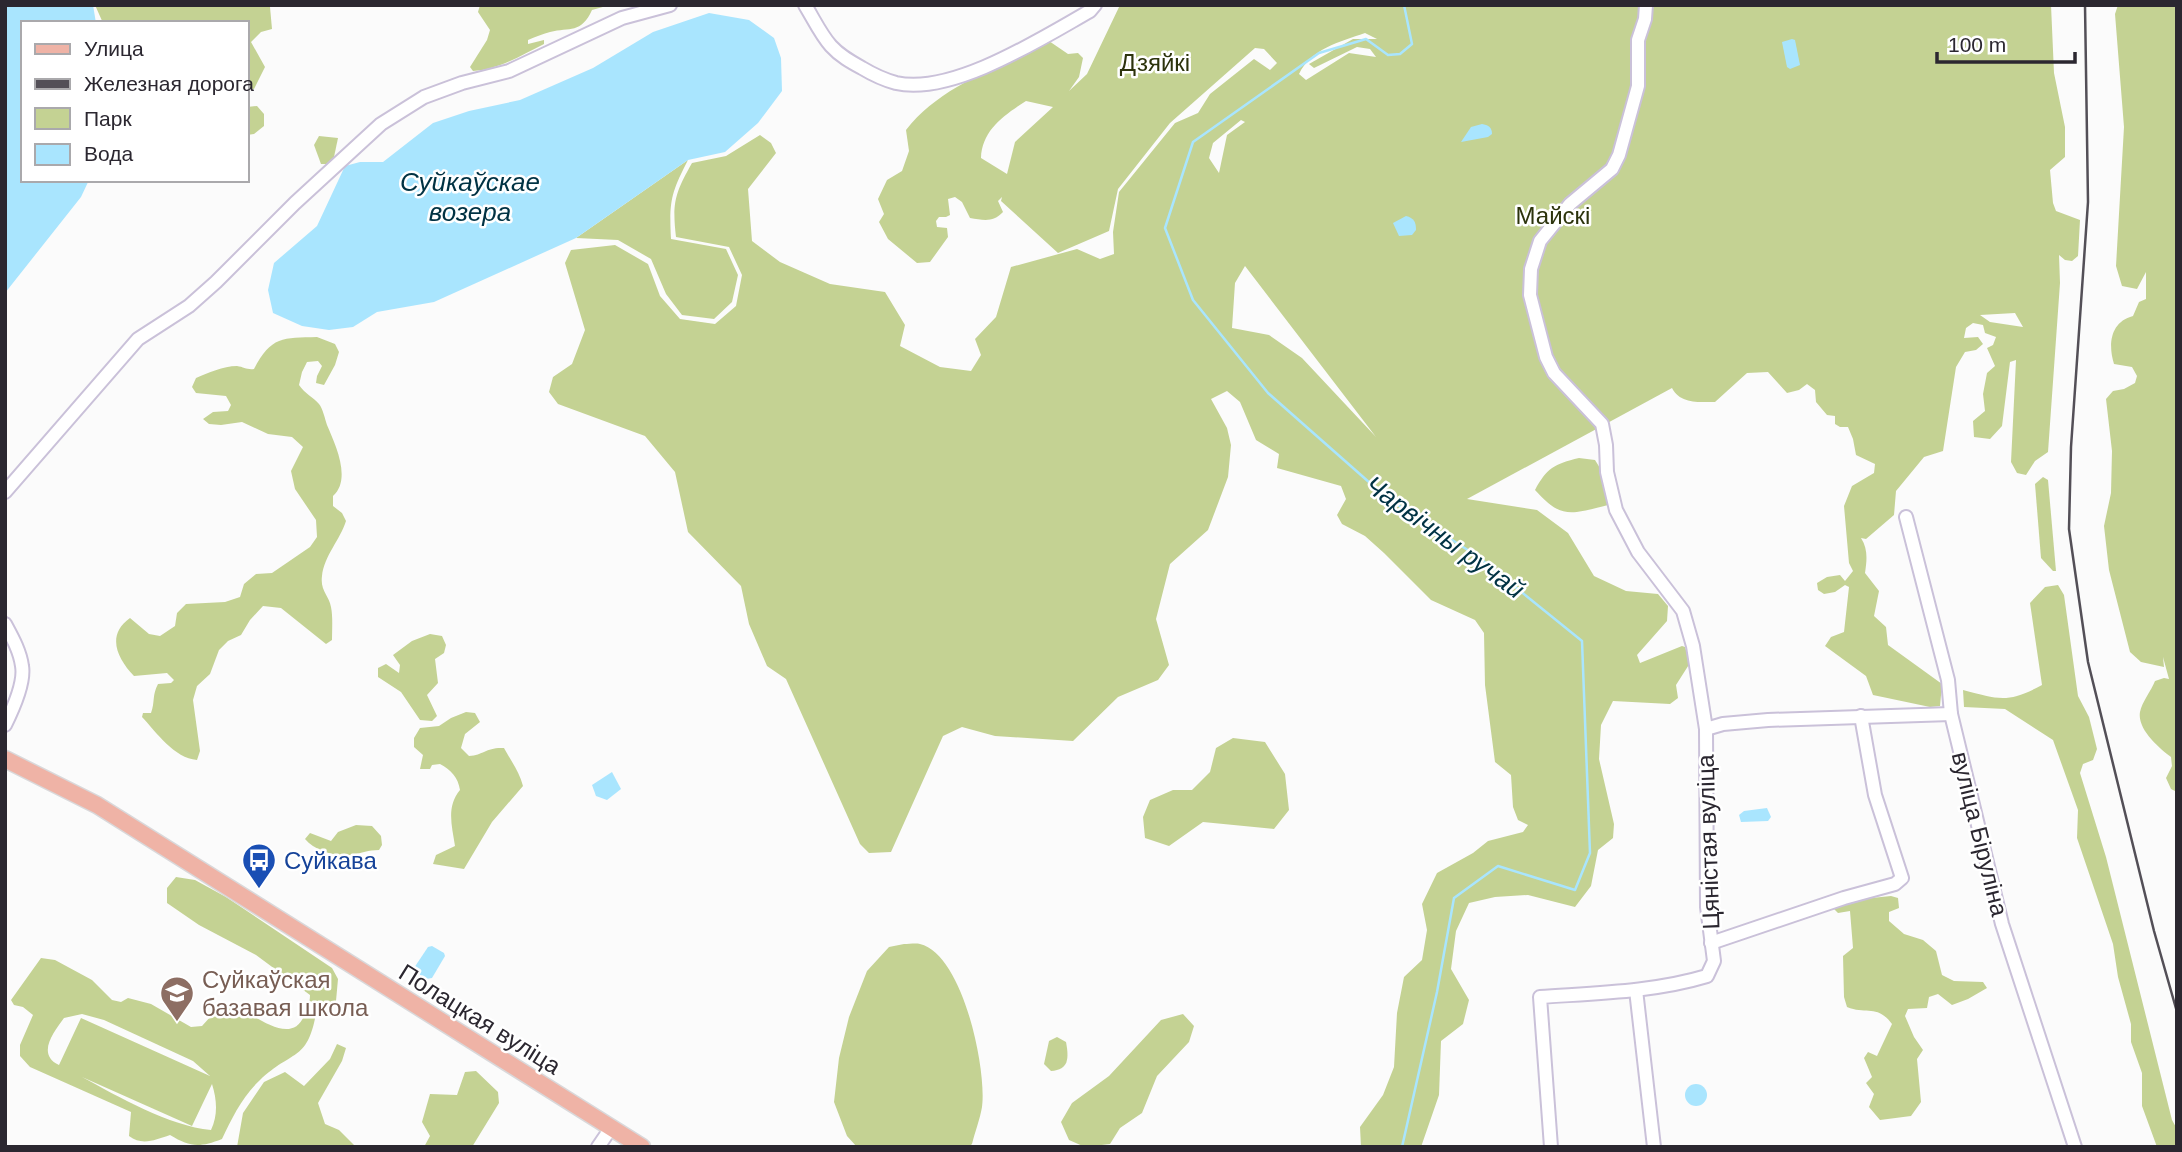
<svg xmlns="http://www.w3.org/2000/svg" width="2182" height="1152" viewBox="0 0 2182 1152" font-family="Helvetica,sans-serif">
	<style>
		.green { fill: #c4d293; fill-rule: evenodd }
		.water { fill: #a9e5fe }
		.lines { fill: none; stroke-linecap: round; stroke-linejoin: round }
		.stream { stroke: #a9e5fe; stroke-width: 2.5 }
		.minor-casing { stroke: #cac1d9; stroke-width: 16 }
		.major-casing { stroke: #d9d8da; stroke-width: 19 }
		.minor { stroke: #fff; stroke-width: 12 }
		.major { stroke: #efb3a6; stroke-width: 16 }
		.rail { stroke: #534f57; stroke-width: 2.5 }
		.labels { text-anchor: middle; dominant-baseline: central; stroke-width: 5; stroke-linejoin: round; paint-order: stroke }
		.park-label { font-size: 24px; fill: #2c330c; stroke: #fff }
		.street-label { font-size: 24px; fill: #2b2730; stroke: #fff }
		.transit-label { font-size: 24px; fill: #164399; stroke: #fff; text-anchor: start }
		.education-label { font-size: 24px; fill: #785e54; stroke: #fff; text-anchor: start }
		.water-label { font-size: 26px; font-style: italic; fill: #003243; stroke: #fff }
	</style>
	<rect width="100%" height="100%" fill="#fbfbfb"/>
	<g class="green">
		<polygon points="95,5 272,5 270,7 272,29 261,32 251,42 265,67 254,89 247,88 247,23 103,23"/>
		<path d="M480,5H610L592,10C581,34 570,27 550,32C542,34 535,37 528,40V44L544,40V44C522,55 498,70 473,71L470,67L487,40L490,30L478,12Z"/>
		<path d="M1120,5H2051L2054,73L2065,127V157L2050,170L2053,203L2056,211L2080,220L2078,256L2072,261L2065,260L2059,255L2060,283L2048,452L2035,461L2026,475L2017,473L2011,462L2016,360L2010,362L2002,426L1990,439L1974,437L1973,421L1985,411L1983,394L1987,373L1995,366L1987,348L1993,345L1996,337L1985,333L1983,325L1973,323L1966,328L1964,338L1978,337L1983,344L1976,350L1965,352L1956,367L1943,451L1924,457L1896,491L1894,515L1866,539L1861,538C1868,549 1867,560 1865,573L1879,591L1874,616L1886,627L1888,645L1942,684L1940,706L1930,707L1873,695L1866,676L1825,646L1831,637L1844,632L1849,587L1845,585L1835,592L1824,594L1818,590L1817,583L1827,577L1840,575L1845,581L1853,571L1849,563L1844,506L1852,486L1874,473L1875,464L1856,455L1853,439L1848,427H1840L1835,424V416L1827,415L1816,402L1815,390L1807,384L1799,390L1787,393L1768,372L1747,373L1715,402C1699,402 1680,404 1672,388L1467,499L1537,510L1568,533L1594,576L1626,591L1658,594L1668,606L1667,621L1637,655L1640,663L1682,646L1685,647L1690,663L1676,685L1678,698L1670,704L1613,701L1601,725L1599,759L1614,824L1613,838L1598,850L1591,886L1575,907L1528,895L1495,897L1469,903L1456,931L1451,969L1469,1000L1463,1024L1441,1041L1439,1095L1421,1147H1361L1360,1127L1383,1095L1394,1067L1397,1013L1404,977L1422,960L1427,930L1422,904L1437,873L1473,853L1488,841L1523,832L1528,825L1518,820L1513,807L1511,775L1495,762L1485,685L1484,633L1475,620L1431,600L1384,553L1365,536L1342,524L1337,515L1346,499L1341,486L1277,468L1279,454L1256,440L1240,402L1227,391L1211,399L1227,428L1231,445L1228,477L1208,530L1170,564L1156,619L1169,665L1158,680L1118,697L1073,741L995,736L962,727L943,736L891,852L869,853L860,844L786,679L767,666L749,624L741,586L688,532L675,472L645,436L558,404L549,392L553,377L572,364L585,330L565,263L571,250L615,245L648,264L660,296L680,319L715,324L736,306L742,275L729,247L676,237C672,203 675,193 692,163L726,156L760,135L771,143L776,153L748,189L752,241L780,262L830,284L885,292L905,325L900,346L940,367L971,371L981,355L975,339L996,317L1011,267L1077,249L1100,259L1114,254L1113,232L1119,192L1175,123L1198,113L1210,94L1254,59L1270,70L1277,63L1264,49L1255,48L1170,123L1118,189L1109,231L1058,253L1001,201L1002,197L998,201L1003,212C993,223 983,220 970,218L962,202L955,197L948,199L950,215L946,217H939L936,221L937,227L947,228L948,237L930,262L917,263L888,239L879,222L884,214L878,199L887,180L902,171L909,151L906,130C941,85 1000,67 1049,41L1068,54L1078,53L1083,58L1079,77L1069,91L1087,74ZM1365,33L1377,39H1353L1309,64L1314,68L1357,47L1370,49L1376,57L1349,53L1306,80L1299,74C1311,49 1339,42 1365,33ZM1026,101L1053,107L1015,142L1007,174L981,158C982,130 1004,115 1026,101ZM1241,120L1245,122L1227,135L1219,173L1209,158L1213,143ZM1245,266L1376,437L1302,358L1269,335L1232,328L1235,283ZM2015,313L2023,327L1990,322L1980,315Z"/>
		<path d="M2118,5H2177V792L2171,789L2166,778L2172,766L2171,757C2159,748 2137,729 2140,712C2142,702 2151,691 2155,681L2164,678L2169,679L2163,657L2164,667L2141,662L2130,652L2109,570L2104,526L2111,493L2112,451L2106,399L2113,391L2124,389L2135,383L2137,376L2132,367L2114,364C2108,345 2110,322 2133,316L2139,302L2146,299V272L2137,289L2122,286L2116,266L2124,127L2115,14Z"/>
		<polygon points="257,106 264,114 264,126 254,134 247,135 247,107"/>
		<polygon points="319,136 338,138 334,157 327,164 321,164 314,145"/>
		<path d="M688,160C671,193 669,201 671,239L726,249L738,275L732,302L714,319L682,315L666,294L651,259L618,240L576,238Z"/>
		<path d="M317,337L335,344L339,352L335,365L324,385L316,383L317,376L322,366L318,361L307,362L302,372L299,385C305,394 313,397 319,404C323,409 325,419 327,425C335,444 352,479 333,496V506L342,513L346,521C340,540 324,556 322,576C320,591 329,595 331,607C333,617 332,629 332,640L326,644L281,608L263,606L250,620L241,635L228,641L219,650L210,674L197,686L193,700L200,751L197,760C174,758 157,733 142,717L143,713H151C155,702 152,695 158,684L171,683L174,680L167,673L134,676C117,658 106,635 130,618L149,634L160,636L175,626L177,613L186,604L225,602L240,597L244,584L256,574L272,573L310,547L317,537L316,520L295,489L291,471L303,447L292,437L268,434L242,422L221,425L209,424L203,419L213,412L228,411L231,405L226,396L196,393L192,387L196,378C208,373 223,366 237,366C244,367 247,370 254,369C271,336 283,338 317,337Z"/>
		<path d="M1579,458L1595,460C1605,475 1608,487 1608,505C1571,514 1562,520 1535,490C1547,468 1554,464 1579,458Z"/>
		<polygon points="2043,477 2048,480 2056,571 2053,571 2041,558 2035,484"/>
		<path d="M2058,585L2064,595L2078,696L2089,717L2097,749L2093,760L2083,764L2080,773L2106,857L2172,1120L2177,1129V1147H2157L2142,1106V1073L2131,1042V1024L2118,977L2113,944L2077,838L2078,810L2053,740L2005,709L1964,707L1963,690C1999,699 2007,704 2042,685L2030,603L2045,587Z"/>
		<polygon points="430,634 442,636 446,645 444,653 435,659 438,683 427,695 437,716 432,721 420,720 401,692 378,677 378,668 386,664 399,673 400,665 393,655 412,641"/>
		<path d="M466,712L475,713L480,722L465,734L461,748L469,756C484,755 486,747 504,748C511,761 519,771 523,786L492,822L464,869L433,864L436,855L455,846C452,826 446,807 460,790C458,777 451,770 440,764L432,765L430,769H420L423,755L414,747V738L420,728L439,726L451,718Z"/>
		<polygon points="1233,738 1265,742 1285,774 1289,810 1274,829 1203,822 1169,846 1145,838 1143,817 1150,800 1173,790 1192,790 1210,772 1216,748"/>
		<path d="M356,825L372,826L381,836L382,845L379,850C368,850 362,853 352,855C336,857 315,851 305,839L310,833L331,841L338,832Z"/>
		<path d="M176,877L195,880L226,897L332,968L338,979L336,1001L317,1008C308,1063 294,1048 260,1080C242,1097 232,1118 222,1139C199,1148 190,1147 170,1135C155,1140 142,1146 129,1136L131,1112L30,1067L20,1056V1045L33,1015L23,1007L14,1005L11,1000L41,958L55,960L92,980L112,1000L121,1002L128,998L151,1004L191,1027L202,1026L221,1005C226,1006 232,1005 237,1007C254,1014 291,1047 304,1016C307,1009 310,1003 310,995L256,955L199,925L167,903V888ZM82,1014L104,1020L193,1061L210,1076L81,1018L59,1065C36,1054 54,1032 64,1018ZM82,1077L192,1126L212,1084C217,1100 218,1115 211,1130C169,1126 119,1097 82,1077Z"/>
		<path d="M1891,896L1898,898L1899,908L1889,912V921L1904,934L1923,940L1936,951L1942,975L1954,981L1983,982L1987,988L1968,999L1952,1005L1938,994L1929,997L1927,1008L1908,1009L1905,1016L1914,1037L1923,1050L1917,1059L1921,1102L1911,1116L1880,1120L1869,1107L1874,1094L1866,1083L1872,1077L1864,1058L1868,1052L1877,1056L1892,1024C1877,1004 1867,1015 1847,1007L1844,997L1843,956L1853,948L1850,911L1838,913L1834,909L1862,899Z"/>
		<path d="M904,944C909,944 916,943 920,944C963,954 987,1070 982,1107C980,1119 975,1132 972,1144L969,1147H857L847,1136L834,1102L839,1058L849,1017L867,971L889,947Z"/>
		<polygon points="1183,1014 1194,1026 1189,1042 1157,1076 1142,1113 1120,1128 1110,1144 1085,1147 1069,1140 1061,1122 1072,1103 1109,1076 1161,1020"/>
		<path d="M1057,1037L1066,1042C1069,1058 1069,1070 1051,1071L1044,1064L1049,1041Z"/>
		<polygon points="337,1044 346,1048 342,1061 318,1103 325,1124 339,1130 356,1147 237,1147 243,1113 264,1082 285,1072 304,1086 330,1059"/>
		<polygon points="476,1071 498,1092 499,1103 472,1147 424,1147 430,1136 422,1122 430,1094 457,1095 465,1072"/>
	</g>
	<g class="water">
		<polygon points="5,5 93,5 96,23 23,23 23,180 89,180 81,197 5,293"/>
		<polygon points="709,13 749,20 774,38 781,58 782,91 758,123 725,152 688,160 576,238 434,302 377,312 353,327 329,330 302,326 273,313 268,290 274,263 317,226 345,166 360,162 383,162 433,123 469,111 520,100 593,68 653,32"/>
		<polygon points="1792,39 1795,40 1800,65 1790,69 1787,67 1782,42"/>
		<path d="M1482,124C1488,125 1492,127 1492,134L1488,137L1461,142L1471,127Z"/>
		<path d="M1406,216C1414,218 1416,222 1416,230L1412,235L1399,236L1393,223Z"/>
		<polygon points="612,772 621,789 607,800 596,796 592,785"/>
		<polygon points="1767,808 1771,817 1768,821 1741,822 1739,815 1744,811"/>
		<polygon points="432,946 444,953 445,956 432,978 426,979 416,972 414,968 428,947"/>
		<circle cx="1696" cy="1095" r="11"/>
	</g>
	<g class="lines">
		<polyline class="stream" points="1402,1147 1437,992 1454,898 1498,866 1575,890 1590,853 1582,641 1477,556 1387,498 1268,393 1193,300 1165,228 1193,142 1319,53 1366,39 1388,55 1400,54 1412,44 1404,5"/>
		<g class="minor-casing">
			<g id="minor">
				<path d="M805,5C813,18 821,35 831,46C840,56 851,62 862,68C872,74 885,80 896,83C952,96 1042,38 1090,11L1095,5"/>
				<polyline points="5,492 138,339 189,306 216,282 295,203 381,124 424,97 462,83 509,71 622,18 670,5"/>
				<polyline points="1906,517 1948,680 1951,714 2002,924 2075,1147"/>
				<path d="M5,624C12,637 20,651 22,666C25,683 13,709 5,725"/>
				<polyline points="1706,729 1723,724 1768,720 1951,714"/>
				<polyline points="1711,943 1844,898 1895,884 1902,878 1875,795 1861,716"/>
				<polyline points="1636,990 1654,1147"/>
				<polyline points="598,1147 611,1128"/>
				<path d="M1551,1147L1540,997C1596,993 1654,992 1707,976L1714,961L1707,907L1706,729L1693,646L1683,611L1638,552L1616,510L1607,472L1606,445L1602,424L1554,373L1546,357L1530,295L1531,269L1540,241L1570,204L1612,169L1619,155L1638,86V40L1645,19L1646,5"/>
			</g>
		</g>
		<g class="major-casing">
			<polyline id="major" points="5,759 97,805 642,1147"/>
		</g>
		<use href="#minor" class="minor"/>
		<use href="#major" class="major"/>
		<polyline class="rail" points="2085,5 2088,202 2071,447 2069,529 2088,662 2154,931 2177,1012"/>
	</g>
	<defs>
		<g id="bus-pin" transform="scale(1.75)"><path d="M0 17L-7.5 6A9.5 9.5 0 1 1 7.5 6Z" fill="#1a4fb4" stroke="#fff"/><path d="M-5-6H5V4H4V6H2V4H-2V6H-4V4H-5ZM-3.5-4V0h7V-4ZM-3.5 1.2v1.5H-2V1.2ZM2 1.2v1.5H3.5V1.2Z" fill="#fff"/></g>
		<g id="school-pin" transform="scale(1.75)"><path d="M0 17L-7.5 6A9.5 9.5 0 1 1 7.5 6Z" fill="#8d6e63" stroke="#fff"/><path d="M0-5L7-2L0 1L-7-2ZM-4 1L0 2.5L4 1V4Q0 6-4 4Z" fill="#fff"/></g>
	</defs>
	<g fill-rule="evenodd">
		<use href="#bus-pin" x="259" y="860"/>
		<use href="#school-pin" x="177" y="993"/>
	</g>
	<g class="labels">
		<g class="park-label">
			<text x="1155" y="62">Дзяйкі</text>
			<text x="1553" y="215">Майскі</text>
		</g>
		<g class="street-label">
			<text transform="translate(1980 834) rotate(76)">вуліца Біруліна</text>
			<text transform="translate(1708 842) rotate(-92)">Цяністая вуліца</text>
			<text transform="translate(480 1019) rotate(32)">Полацкая вуліца</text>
		</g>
		<g class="transit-label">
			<text x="284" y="860">Суйкава</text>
		</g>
		<g class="education-label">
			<text x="202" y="979">Суйкаўская<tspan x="202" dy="28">базавая школа</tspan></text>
		</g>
		<g class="water-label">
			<text x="470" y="182">Суйкаўскае<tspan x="470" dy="30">возера</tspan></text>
			<text transform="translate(1445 537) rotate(36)">Чарвічны ручай</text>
		</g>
	</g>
	<rect width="2182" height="1152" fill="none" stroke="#2b2730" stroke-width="14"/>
	<rect x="21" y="21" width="228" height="161" fill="#ffffff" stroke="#aaa9ac" stroke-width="2"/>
	<rect x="35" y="44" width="35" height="10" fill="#efb3a6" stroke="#aaa9ac" stroke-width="2"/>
	<text x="84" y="56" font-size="21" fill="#2b2730">Улица</text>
	<rect x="35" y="79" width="35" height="10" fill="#534f57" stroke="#aaa9ac" stroke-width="2"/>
	<text x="84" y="91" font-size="21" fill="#2b2730">Железная дорога</text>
	<rect x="35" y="108" width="35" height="21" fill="#c4d293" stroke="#aaa9ac" stroke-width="2"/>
	<text x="84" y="126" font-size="21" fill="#2b2730">Парк</text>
	<rect x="35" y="144" width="35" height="21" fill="#a9e5fe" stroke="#aaa9ac" stroke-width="2"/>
	<text x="84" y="161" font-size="21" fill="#2b2730">Вода</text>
	<path d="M1937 52v10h138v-10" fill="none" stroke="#2b2730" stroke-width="3.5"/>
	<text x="1948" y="52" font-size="21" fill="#2b2730" stroke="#ffffff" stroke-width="5" paint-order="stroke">100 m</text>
</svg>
